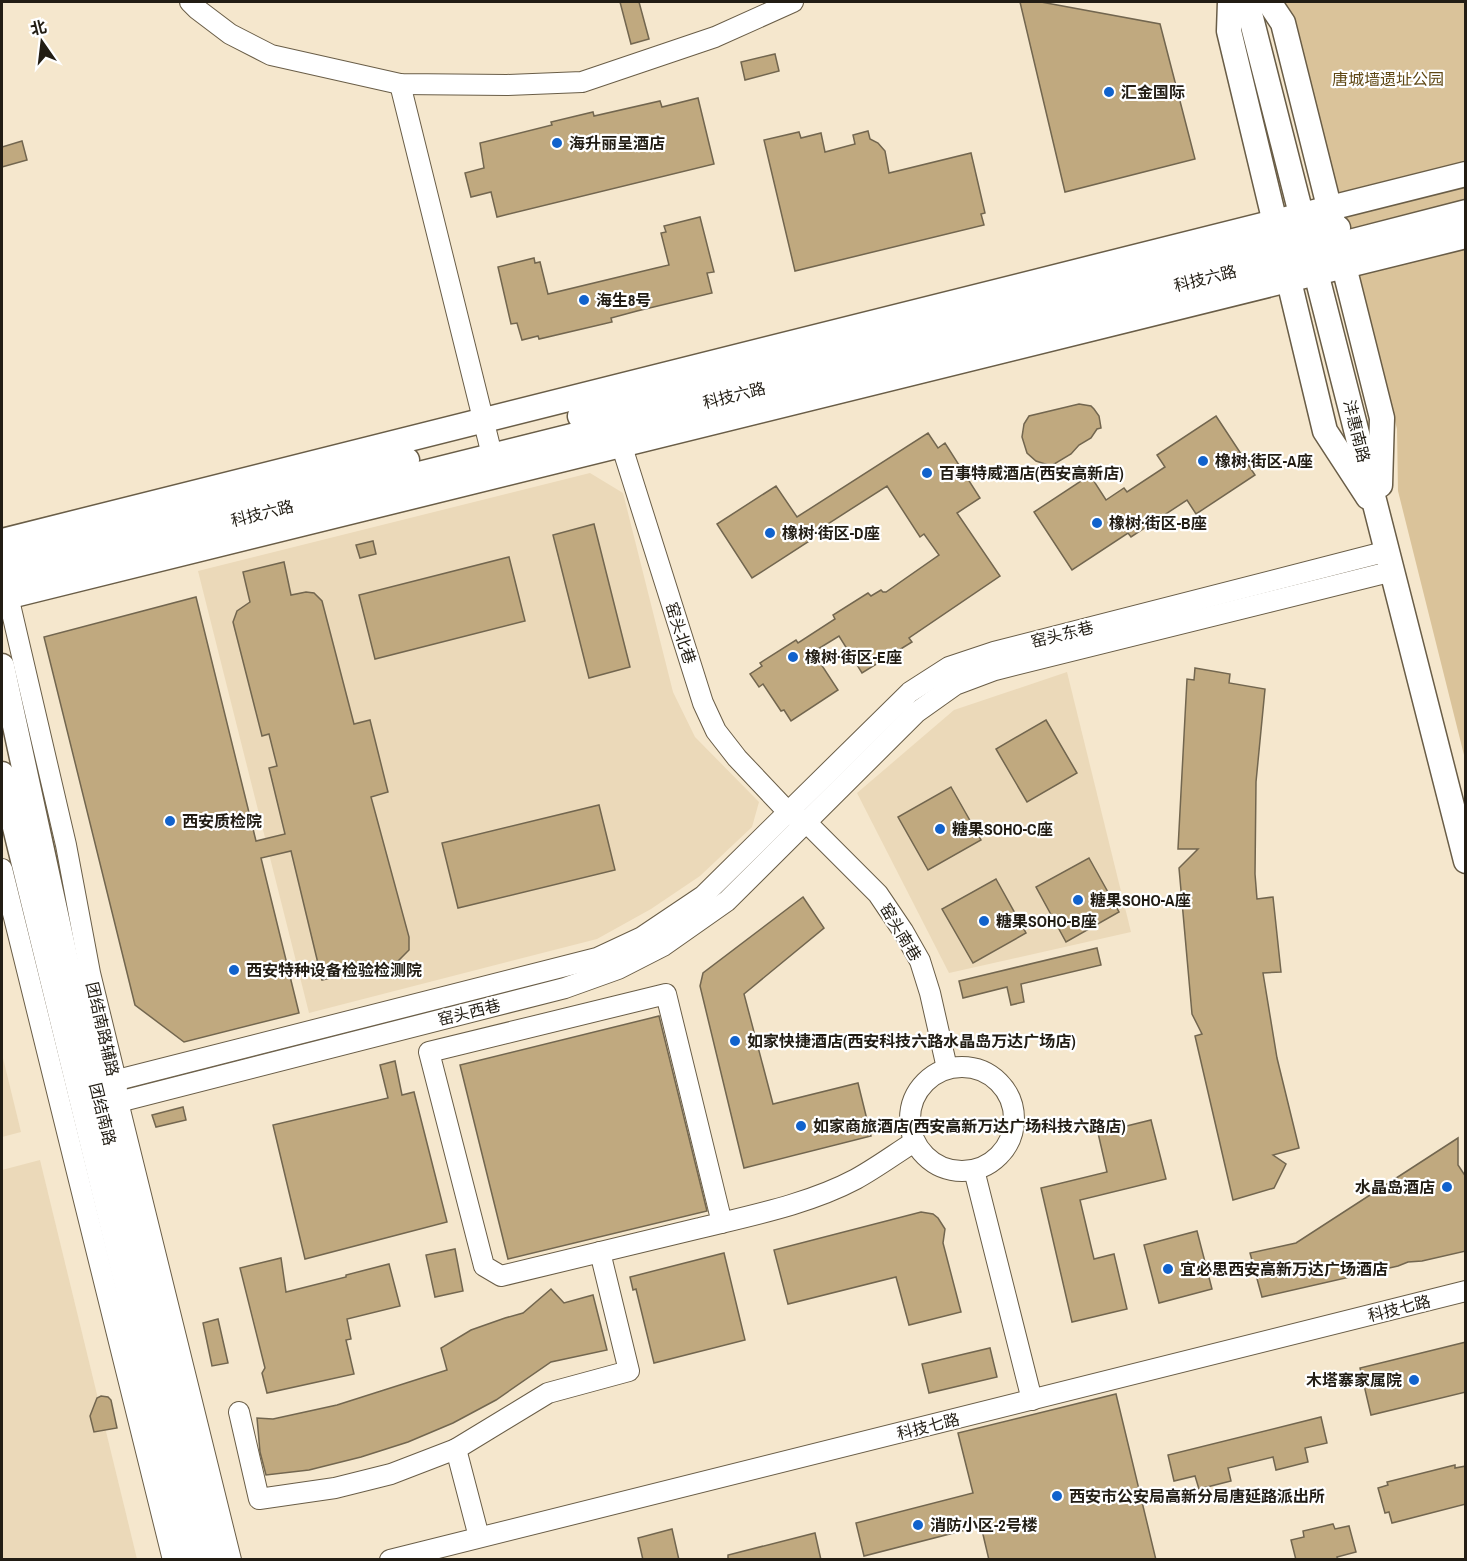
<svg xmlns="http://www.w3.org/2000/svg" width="1467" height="1561" viewBox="0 0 1467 1561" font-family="'Archivo Narrow','Noto Sans SC',sans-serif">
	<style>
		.built { fill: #ebd9b9 }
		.green { fill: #dac39a }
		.building { fill: #c0a97f; stroke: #72664f; stroke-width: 1.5 }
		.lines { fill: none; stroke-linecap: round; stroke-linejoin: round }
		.minor-casing { stroke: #695d47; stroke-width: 22 }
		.major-casing { stroke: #695d47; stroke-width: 27 }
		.minor { stroke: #fff; stroke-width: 20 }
		.major { stroke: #fff; stroke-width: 24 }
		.poi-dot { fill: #1162cc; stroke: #fff; stroke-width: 2 }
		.labels { text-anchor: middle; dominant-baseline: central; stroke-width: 4.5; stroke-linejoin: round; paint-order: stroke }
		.park-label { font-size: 16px; fill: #5f4713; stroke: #fff }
		.poi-label { font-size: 16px; font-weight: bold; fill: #221d14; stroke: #fff; text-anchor: start }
		.street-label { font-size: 16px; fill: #221d14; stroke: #fff }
	</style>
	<rect width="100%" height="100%" fill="#f5e7cd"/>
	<g class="built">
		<polygon points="590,473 623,493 673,692 695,737 759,802 752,827 700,876 651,909 597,939 309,1013 198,571"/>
		<polygon points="1067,672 1131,932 949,973 857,793 954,710"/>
		<polygon points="2,1054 21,1132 2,1137"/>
		<polygon points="40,1160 137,1559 2,1560 2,1170"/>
	</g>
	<polygon class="green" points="1283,2 1465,2 1465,759 1398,491 1397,429 1293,19"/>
	<g class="building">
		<polygon points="620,2 639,2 649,39 631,44"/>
		<polygon points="1020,2 1041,2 1160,24 1195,159 1065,192"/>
		<polygon points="775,54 779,71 745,80 741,62"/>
		<polygon points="698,98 714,164 497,217 491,192 471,197 465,173 484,168 480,143 552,125 551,122 593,112 594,116 660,101 662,107"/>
		<polygon points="868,131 870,139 878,143 885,151 889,173 971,153 985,213 981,214 984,225 795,271 764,140 799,132 801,138 821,133 825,152 855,144 853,135"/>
		<polygon points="22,141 27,160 2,167 2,147"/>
		<polygon points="700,217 714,272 707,273 712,293 637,311 611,318 612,322 539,339 538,336 522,340 517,323 511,324 498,267 534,258 535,263 540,262 548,294 656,268 669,265 661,233 666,232 664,226"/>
		<polygon points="1079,404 1091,406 1094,409 1099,416 1101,428 1097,429 1091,438 1079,445 1071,454 1051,466 1036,461 1027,453 1022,437 1024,424 1029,416"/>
		<polygon points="1216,416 1255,475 1196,514 1187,500 1131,537 1128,533 1072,570 1034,512 1090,475 1106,500 1124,488 1127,492 1165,467 1157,455"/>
		<polygon points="928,433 938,448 945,443 980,498 957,513 1000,576 909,638 912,642 862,673 839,636 813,652 838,690 791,721 784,710 781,711 763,684 759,687 750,674 762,666 760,663 796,640 798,643 835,619 833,615 868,593 871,596 881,590 883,592 886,592 939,555 924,534 920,537 887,486 823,527 810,537 811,540 752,578 717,524 776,486 797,517"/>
		<polygon points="594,524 630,667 589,678 553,535"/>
		<polygon points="373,541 376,554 360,558 356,545"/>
		<polygon points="509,557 525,621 375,659 359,595"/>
		<polygon points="284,562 291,595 306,592 314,593 322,601 354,724 370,720 388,792 371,797 409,937 409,950 398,961 322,980 291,851 261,858 299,1013 184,1042 135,1005 44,637 196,597 256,841 285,834 269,768 277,766 269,734 262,736 233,622 237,611 250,602 243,572"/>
		<polygon points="1195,668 1230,674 1229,683 1265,689 1256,782 1255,874 1257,899 1273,897 1281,972 1263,973 1277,1058 1299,1148 1273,1155 1286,1164 1274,1188 1233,1200 1195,1036 1202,1034 1192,1014 1179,868 1198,849 1178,849 1187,679 1194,680"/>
		<polygon points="1046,720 1077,773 1027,802 996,749"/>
		<polygon points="951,787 981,840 928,870 898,817"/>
		<polygon points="599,805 615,870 458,908 442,843"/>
		<polygon points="1089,858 1119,912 1066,942 1036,887"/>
		<polygon points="996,879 1026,933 973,963 942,909"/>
		<polygon points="803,897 824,928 744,994 773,1104 858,1083 871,1136 744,1168 700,986 703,973"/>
		<polygon points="1097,948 1101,965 1021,984 1024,1002 1011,1005 1007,987 963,998 959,981"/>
		<polygon points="659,1016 707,1211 508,1259 460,1065"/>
		<polygon points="395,1061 402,1095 414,1092 447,1222 305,1259 273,1125 388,1098 380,1065"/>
		<polygon points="183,1107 186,1120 156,1127 152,1115"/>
		<polygon points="1151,1120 1166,1179 1080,1200 1094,1259 1114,1254 1127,1309 1072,1322 1041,1188 1107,1172 1098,1133"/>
		<polygon points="1458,1138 1458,1165 1466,1177 1466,1251 1422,1261 1408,1262 1398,1266 1262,1297 1250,1253 1296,1243"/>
		<polygon points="921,1212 933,1214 938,1218 945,1229 943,1243 961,1312 909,1325 896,1277 788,1304 774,1250"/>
		<polygon points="1197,1231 1212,1289 1159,1303 1144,1245"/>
		<polygon points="455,1249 463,1291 435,1297 426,1255"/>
		<polygon points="724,1253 745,1340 654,1363 636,1289 633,1290 630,1277"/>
		<polygon points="281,1258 286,1292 346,1277 346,1275 389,1264 400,1306 347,1319 351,1339 346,1340 354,1374 267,1393 262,1373 265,1368 240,1268"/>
		<polygon points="551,1289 564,1303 593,1295 607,1350 551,1362 496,1400 453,1423 408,1442 361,1457 309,1470 266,1475 260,1452 257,1418 273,1419 337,1405 447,1370 441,1348 471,1330 505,1318 523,1313"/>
		<polygon points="218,1319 228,1363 212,1366 203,1323"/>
		<polygon points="1466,1342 1466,1392 1371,1415 1360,1368"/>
		<polygon points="990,1348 997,1377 929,1393 922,1364"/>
		<polygon points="1116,1394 1156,1560 989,1560 981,1526 864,1556 856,1523 973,1493 958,1433"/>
		<polygon points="101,1396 108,1397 111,1400 117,1428 94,1432 90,1416 97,1398"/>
		<polygon points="1321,1417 1327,1443 1305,1448 1308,1462 1276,1470 1273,1457 1228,1468 1231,1481 1199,1489 1195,1476 1174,1481 1168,1455"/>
		<polygon points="1455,1465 1455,1468 1466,1466 1466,1504 1392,1523 1389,1512 1385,1513 1378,1488 1388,1485 1387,1482"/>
		<polygon points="1333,1524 1335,1529 1349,1526 1356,1552 1337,1557 1338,1560 1296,1560 1291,1540 1304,1537 1303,1531"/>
		<polygon points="672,1529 679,1560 643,1560 638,1538"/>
		<polygon points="815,1533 821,1560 728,1560 728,1555"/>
	</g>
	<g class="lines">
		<g class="minor-casing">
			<g id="minor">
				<polyline points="190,2 197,9 230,34 271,55 400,84 507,85 582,82 715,37 793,2"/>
				<polyline points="400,84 492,455"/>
				<polyline points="617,431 703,703 716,731 737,758 789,813 807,823 878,894 903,931 920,961 930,993 947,1068"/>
				<polyline points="5,583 66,845 90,973 116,1080 118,1102 231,1560"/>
				<polyline points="2,869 173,1560"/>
				<circle cx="962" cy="1119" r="52"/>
				<polyline points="82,1089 597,958 642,937 703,896 910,692 949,667 994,652 1388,551"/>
				<polyline points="87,1110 565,988 618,969 663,946 727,901 917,712 955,685 995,670 1393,571"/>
				<polyline points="974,1170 1032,1400"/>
				<path d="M722,1223L666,994L429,1052L484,1266L501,1276C568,1260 634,1244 700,1228C753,1215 809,1204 856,1179C876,1168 895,1154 914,1142"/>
				<polyline points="239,1412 259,1499 335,1488 391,1474 456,1449 548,1393 629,1371 600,1252"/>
				<polyline points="456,1449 479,1537"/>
				<polyline points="390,1560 1466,1291"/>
			</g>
		</g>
		<g class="major-casing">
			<g id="major">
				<polyline points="1230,2 1229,31 1325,431 1368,497"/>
				<polyline points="1247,2 1466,861"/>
				<polyline points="1269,2 1283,23 1382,418 1380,485"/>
				<polyline points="580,416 1338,228"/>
				<polyline points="2,541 1466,174"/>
				<polyline points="2,559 407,460"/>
				<polyline points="2,578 1311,252 1466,212"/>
				<polyline points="2,598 1466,236"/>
				<polyline points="2,666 72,988 212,1560"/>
				<polyline points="2,774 194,1560"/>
			</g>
		</g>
		<use href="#minor" class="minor"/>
		<use href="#major" class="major"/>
	</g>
	<g class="poi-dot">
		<circle cx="1109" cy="92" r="6"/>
		<circle cx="557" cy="143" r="6"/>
		<circle cx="584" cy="300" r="6"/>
		<circle cx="1203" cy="461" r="6"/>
		<circle cx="927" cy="473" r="6"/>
		<circle cx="1097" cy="523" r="6"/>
		<circle cx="770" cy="533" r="6"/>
		<circle cx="793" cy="657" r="6"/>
		<circle cx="170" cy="821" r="6"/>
		<circle cx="940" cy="829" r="6"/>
		<circle cx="1078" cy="900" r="6"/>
		<circle cx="984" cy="921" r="6"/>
		<circle cx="234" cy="970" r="6"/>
		<circle cx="735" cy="1041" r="6"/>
		<circle cx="801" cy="1126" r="6"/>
		<circle cx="1447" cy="1187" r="6"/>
		<circle cx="1168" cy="1269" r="6"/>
		<circle cx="1414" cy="1380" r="6"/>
		<circle cx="1057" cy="1496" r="6"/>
		<circle cx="918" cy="1525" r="6"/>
	</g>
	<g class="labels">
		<g class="park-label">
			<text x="1388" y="79">唐城墙遗址公园</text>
		</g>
		<g class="poi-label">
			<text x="1121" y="92">汇金国际</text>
			<text x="569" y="143">海升丽呈酒店</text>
			<text x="596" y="300">海生8号</text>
			<text x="1215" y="461">橡树·街区-A座</text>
			<text x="939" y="473">百事特威酒店(西安高新店)</text>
			<text x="1109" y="523">橡树·街区-B座</text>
			<text x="782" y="533">橡树·街区-D座</text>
			<text x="805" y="657">橡树·街区-E座</text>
			<text x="182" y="821">西安质检院</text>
			<text x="952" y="829">糖果SOHO-C座</text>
			<text x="1090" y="900">糖果SOHO-A座</text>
			<text x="996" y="921">糖果SOHO-B座</text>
			<text x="246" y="970">西安特种设备检验检测院</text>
			<text x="747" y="1041">如家快捷酒店(西安科技六路水晶岛万达广场店)</text>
			<text x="813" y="1126">如家商旅酒店(西安高新万达广场科技六路店)</text>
			<text x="1435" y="1187" text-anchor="end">水晶岛酒店</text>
			<text x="1180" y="1269">宜必思西安高新万达广场酒店</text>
			<text x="1402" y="1380" text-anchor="end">木塔寨家属院</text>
			<text x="1069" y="1496">西安市公安局高新分局唐延路派出所</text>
			<text x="930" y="1525">消防小区-2号楼</text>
		</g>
		<g class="street-label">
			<text transform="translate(1205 278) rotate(-14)">科技六路</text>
			<text transform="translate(734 395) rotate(-14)">科技六路</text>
			<text transform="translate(1357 431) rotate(76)">沣惠南路</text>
			<text transform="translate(262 513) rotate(-14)">科技六路</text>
			<text transform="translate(681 633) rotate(72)">窑头北巷</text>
			<text transform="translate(1062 634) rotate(-14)">窑头东巷</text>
			<text transform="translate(901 932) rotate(59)">窑头南巷</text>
			<text transform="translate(469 1012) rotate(-14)">窑头西巷</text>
			<text transform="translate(103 1029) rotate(77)">团结南路辅路</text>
			<text transform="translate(103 1114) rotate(76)">团结南路</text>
			<text transform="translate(1399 1308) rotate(-14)">科技七路</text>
			<text transform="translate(928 1426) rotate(-14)">科技七路</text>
		</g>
	</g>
	<rect width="1467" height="1561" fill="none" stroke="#221d14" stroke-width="6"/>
	<g transform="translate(42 42) rotate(346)" stroke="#ffffff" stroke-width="4.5" paint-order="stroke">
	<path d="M0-4.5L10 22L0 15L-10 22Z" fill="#221d14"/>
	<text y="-9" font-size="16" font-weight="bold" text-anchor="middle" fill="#221d14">北</text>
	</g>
</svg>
